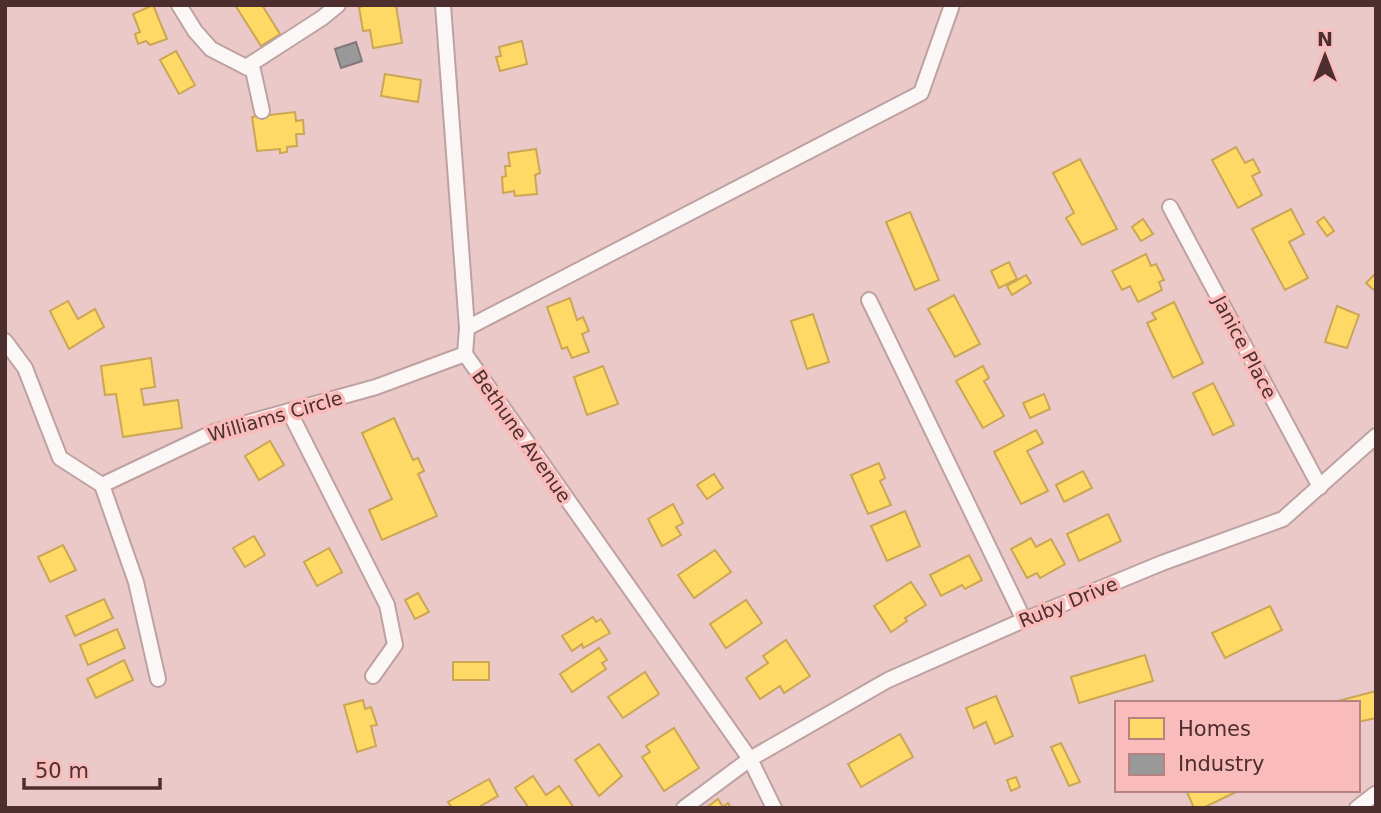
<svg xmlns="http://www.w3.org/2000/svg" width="1381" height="813" viewBox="0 0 1381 813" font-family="'DejaVu Sans',sans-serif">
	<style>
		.homes { fill: #ffd966; stroke: #caa655; stroke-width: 2 }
		.industry { fill: #999; stroke: #827979; stroke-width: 2 }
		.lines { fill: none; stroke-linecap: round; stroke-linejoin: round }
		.minor-casing { stroke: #bea1a1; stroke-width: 18 }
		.minor { stroke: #fcf7f7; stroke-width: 14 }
		.labels { text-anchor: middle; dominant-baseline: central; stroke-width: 7; stroke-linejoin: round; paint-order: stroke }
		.street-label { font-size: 19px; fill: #4d2e2e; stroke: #fabcba }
	</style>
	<rect width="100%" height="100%" fill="#ebc9c9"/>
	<g class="homes">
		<polygon points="153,5 167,39 150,45 146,41 138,44 135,34 140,32 133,14"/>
		<polygon points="235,5 262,5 280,34 261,46"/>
		<polygon points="368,5 396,5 402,43 373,48 370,30 363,31 359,7"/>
		<polygon points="522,41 527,64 500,71 496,57 501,56 499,47"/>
		<polygon points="176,51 195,85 179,94 160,60"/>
		<polygon points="385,74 421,80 418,102 381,96"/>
		<polygon points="295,112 296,121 303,120 304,134 296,134 297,146 287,147 287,152 280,153 280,149 257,151 252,117"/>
		<polygon points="1236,147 1245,163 1253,159 1260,172 1252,176 1262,195 1238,208 1212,160"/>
		<polygon points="536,149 540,173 535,175 537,194 515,196 514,191 503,193 502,177 506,176 505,166 510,166 508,153"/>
		<polygon points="1080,159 1117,229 1082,245 1066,218 1074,213 1053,173"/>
		<polygon points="1291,209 1304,234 1289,242 1308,278 1285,290 1252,229"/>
		<polygon points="910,212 939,280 915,290 886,222"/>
		<polygon points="1324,217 1334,231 1327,236 1317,222"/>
		<polygon points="1143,219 1153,234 1141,241 1132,227"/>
		<polygon points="1146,254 1151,266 1156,264 1164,280 1159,282 1162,290 1138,302 1130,286 1122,290 1112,271"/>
		<polygon points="1009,262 1017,279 999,288 991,271"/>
		<polygon points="1376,273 1376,292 1366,283"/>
		<polygon points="1026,275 1031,283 1012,295 1007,286"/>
		<polygon points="954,295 980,344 955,357 928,309"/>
		<polygon points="570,298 577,320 583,317 589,331 582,334 589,352 572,358 567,347 562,349 547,307"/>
		<polygon points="68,301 78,319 95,309 104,327 69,349 50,311"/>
		<polygon points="1174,302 1203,363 1173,378 1147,323 1156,319 1152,313"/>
		<polygon points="1337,306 1359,315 1347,348 1325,342"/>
		<polygon points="813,314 829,362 807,369 791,321"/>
		<polygon points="151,358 155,387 141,389 144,405 178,400 182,428 123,437 116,394 105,395 101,366"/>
		<polygon points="603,366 618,404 587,415 574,377"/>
		<polygon points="983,366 989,378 984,381 1004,416 983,428 956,381"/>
		<polygon points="1213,383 1234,425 1213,435 1193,393"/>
		<polygon points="1044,394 1050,409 1030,418 1023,403"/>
		<polygon points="394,418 413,460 418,458 424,471 418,474 437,516 382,540 369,510 392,499 362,433"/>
		<polygon points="1036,430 1043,443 1027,451 1048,491 1021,504 994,452"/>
		<polygon points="270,441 284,465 259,480 245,456"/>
		<polygon points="879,463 885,478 880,481 891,505 868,514 851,475"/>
		<polygon points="1083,471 1092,488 1064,502 1056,485"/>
		<polygon points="714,474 723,488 707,499 697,485"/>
		<polygon points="673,504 683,523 676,527 681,535 662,546 648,519"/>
		<polygon points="905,511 920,546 887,561 871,526"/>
		<polygon points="1108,514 1121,541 1079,561 1067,534"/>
		<polygon points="254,536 265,555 245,567 233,548"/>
		<polygon points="1031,538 1036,547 1051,539 1065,564 1040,578 1037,573 1027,578 1011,549"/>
		<polygon points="63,545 76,570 50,582 38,557"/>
		<polygon points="329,548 342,572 317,586 304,562"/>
		<polygon points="715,550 731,572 694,598 678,575"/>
		<polygon points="969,555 982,580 965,589 962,585 941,596 930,575"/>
		<polygon points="911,582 926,605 905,618 907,621 891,632 874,606"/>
		<polygon points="418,593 429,612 415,619 405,600"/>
		<polygon points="104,599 113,618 75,636 66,616"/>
		<polygon points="746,600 762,623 726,648 710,624"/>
		<polygon points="1270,606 1282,630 1225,658 1212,633"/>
		<polygon points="593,617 596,622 601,619 610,633 583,648 582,644 572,651 562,636"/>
		<polygon points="117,629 125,648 88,665 80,645"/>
		<polygon points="786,640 810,676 784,693 780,686 760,699 746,678 768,663 763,656"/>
		<polygon points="599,648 607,660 602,663 606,669 572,692 560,674"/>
		<polygon points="1145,655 1153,681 1079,703 1071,677"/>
		<polygon points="124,660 133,680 96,698 87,679"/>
		<rect x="453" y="662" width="36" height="18"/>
		<polygon points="645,672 659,694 623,718 608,697"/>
		<polygon points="1376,691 1376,718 1358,722 1358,703 1330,703"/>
		<polygon points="996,696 1013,736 995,744 986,722 974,728 966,708"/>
		<polygon points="363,700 365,709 371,707 377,725 371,726 376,746 357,752 344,705"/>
		<polygon points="674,728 699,768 664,791 642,757 650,752 646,746"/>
		<polygon points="900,734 913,757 861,787 848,764"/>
		<polygon points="1061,743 1080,782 1069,786 1051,747"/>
		<polygon points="599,744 622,776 599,796 575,760"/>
		<polygon points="533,776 546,795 559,786 574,808 529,808 515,788"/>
		<polygon points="1016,777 1020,787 1011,791 1007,780"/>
		<polygon points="489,779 498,796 477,808 452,808 448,802"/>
		<polygon points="1186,790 1240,790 1203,808 1194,808"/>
		<polygon points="718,799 723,807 728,803 731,808 706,808"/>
	</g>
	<polygon class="industry" points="356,42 362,61 341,68 335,49"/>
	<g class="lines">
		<g class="minor-casing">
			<g id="minor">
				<polyline points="179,5 195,31 211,49 246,67 322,18 338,5"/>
				<polyline points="443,5 467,328 465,354 750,759 774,808"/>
				<polyline points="246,67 253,70 262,111"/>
				<polyline points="1170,207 1320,487"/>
				<polyline points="869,300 1024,620"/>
				<polyline points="467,328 921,93 952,5"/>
				<polyline points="5,341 25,368 60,458 102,485 214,432 376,387 465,354"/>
				<polyline points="289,411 387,605 395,645 373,676"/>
				<polyline points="102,485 136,582 158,679"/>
				<polyline points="684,808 750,759 888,680 1024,620 1162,563 1283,519 1376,436"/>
				<polyline points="1357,808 1375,794"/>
			</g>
		</g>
		<use href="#minor" class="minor"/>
	</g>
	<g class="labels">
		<g class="street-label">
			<text transform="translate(1245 347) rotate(62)">Janice Place</text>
			<text transform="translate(275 416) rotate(-16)">Williams Circle</text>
			<text transform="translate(522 436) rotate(55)">Bethune Avenue</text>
			<text transform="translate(1068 602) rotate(-22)">Ruby Drive</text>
		</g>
	</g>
	<rect width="1381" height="813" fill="none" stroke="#4d2e2e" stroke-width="14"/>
	<rect x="1115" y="701" width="245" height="91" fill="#fabcba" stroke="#b58382" stroke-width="2"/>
	<rect x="1129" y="718" width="35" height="21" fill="#ffd966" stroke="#b58382" stroke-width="2"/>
	<text x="1178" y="736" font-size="21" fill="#4d2e2e">Homes</text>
	<rect x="1129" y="754" width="35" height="21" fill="#999999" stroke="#b58382" stroke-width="2"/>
	<text x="1178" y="771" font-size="21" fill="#4d2e2e">Industry</text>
	<g transform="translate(1325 56)" stroke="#fabcba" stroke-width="5" paint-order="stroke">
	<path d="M0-5L12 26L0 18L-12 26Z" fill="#4d2e2e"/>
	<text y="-10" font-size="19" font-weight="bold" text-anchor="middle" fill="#4d2e2e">N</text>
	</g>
	<path d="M24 778v10h136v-10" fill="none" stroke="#4d2e2e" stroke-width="3.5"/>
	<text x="35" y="778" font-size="21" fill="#4d2e2e" stroke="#fabcba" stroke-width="5" paint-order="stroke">50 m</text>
</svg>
